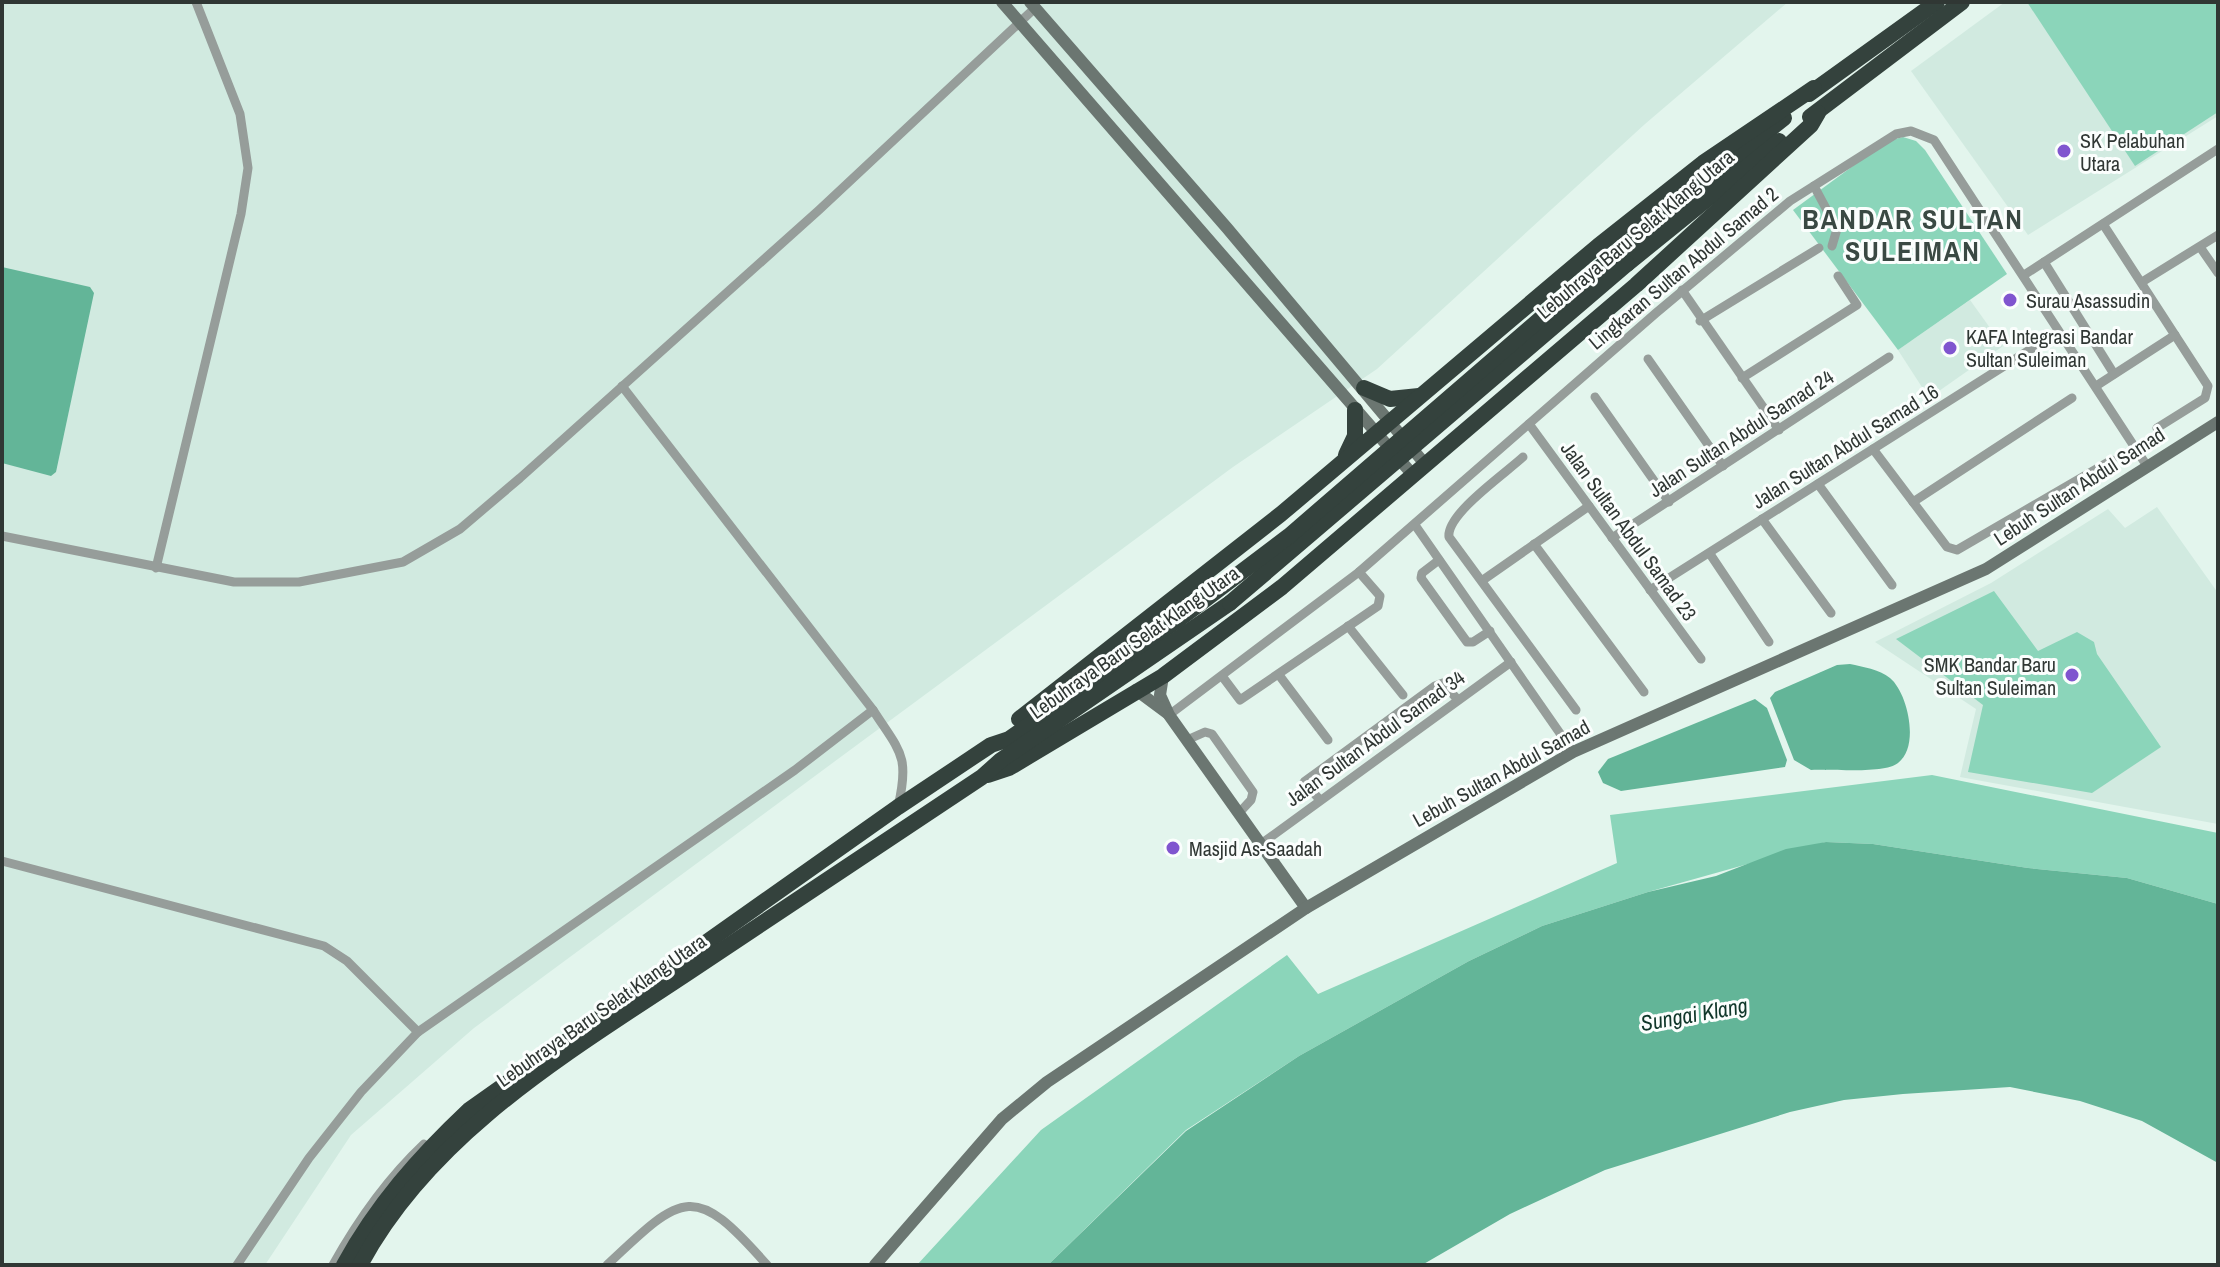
<svg xmlns="http://www.w3.org/2000/svg" width="2220" height="1267" viewBox="0 0 2220 1267" font-family="'Archivo Narrow',sans-serif">
	<style>
		.built { fill: #d1eae0 }
		.green { fill: #8bd5ba }
		.water { fill: #63b598 }
		.lines { fill: none; stroke-linecap: round; stroke-linejoin: round }
		.street { stroke: #969d9a; stroke-width: 9 }
		.secondary { stroke: #6b7671; stroke-width: 12 }
		.highway { stroke: #34423d; stroke-width: 16 }
		.highway-bridge { stroke: #34423d; stroke-width: 16 }
		.poi-dot { fill: #8055cf; stroke: #fbfefd; stroke-width: 3 }
		.labels { text-anchor: middle; dominant-baseline: central; stroke-width: 6; stroke-linejoin: round; paint-order: stroke }
		.poi-label { font-size: 20px; fill: #303734; stroke: #fbfefd; text-anchor: start }
		.street-label { font-size: 20px; fill: #303734; stroke: #fbfefd }
		.water-label { font-size: 22px; font-style: italic; fill: #10372a; stroke: #fbfefd }
		.district-label { font-size: 28px; font-weight: bold; letter-spacing: 2px; fill: #3a4943; stroke: #fbfefd }
	</style>
	<rect width="100%" height="100%" fill="#e3f5ed"/>
	<g class="built">
		<polygon points="2,2 1788,2 1645,124 1377,369 1233,467 474,1028 351,1135 265,1265 2,1265"/>
		<polygon points="2005,2 2218,2 2218,116 2028,235 1911,71"/>
		<polygon points="1970,300 2003,346 1929,398 1898,350"/>
		<polygon points="2157,507 2218,593 2218,824 1960,777 1976,709 1875,642 1991,583 2108,509 2125,528"/>
	</g>
	<g class="green">
		<polygon points="2027,2 2218,2 2218,112 2135,166"/>
		<polygon points="1903,137 1916,141 1925,150 2007,274 1898,350 1793,210 1887,141"/>
		<polygon points="1994,591 2038,651 2077,632 2094,642 2097,654 2161,747 2092,793 1968,772 1983,705 1896,639"/>
		<polygon points="1932,775 2218,833 2218,904 2127,878 2028,868 1873,844 1826,842 1648,892 1542,926 1469,961 1299,1056 1186,1130 1048,1265 917,1265 1041,1130 1287,955 1318,994 1617,863 1610,815"/>
	</g>
	<g class="water">
		<polygon points="2,267 90,287 94,293 56,472 51,476 2,463"/>
		<path d="M1850,664C1863,667 1879,669 1890,678C1908,693 1920,747 1898,763C1885,774 1830,769 1811,770L1794,760L1770,698L1775,692L1837,665Z"/>
		<polygon points="1755,699 1767,708 1787,760 1785,767 1621,791 1603,783 1598,772 1608,759"/>
		<polygon points="1826,842 1873,844 2028,868 2127,878 2218,904 2218,1163 2142,1121 2080,1101 2010,1087 1903,1094 1844,1100 1790,1112 1605,1170 1510,1214 1422,1265 1048,1265 1186,1131 1299,1056 1469,961 1542,926 1648,892 1716,876 1786,849"/>
	</g>
	<g class="lines">
		<g class="street">
			<polyline points="1814,186 1837,229 1832,246"/>
			<polyline points="2103,224 2208,386 2205,398 2157,428"/>
			<polyline points="2200,247 2218,273"/>
			<polyline points="2044,262 2114,374"/>
			<polyline points="2024,275 2218,149"/>
			<polyline points="2142,282 2218,235"/>
			<polyline points="1682,290 1779,430"/>
			<polyline points="1700,321 1819,248"/>
			<polyline points="1648,359 1723,466"/>
			<polyline points="1742,378 1857,305 1838,276"/>
			<path d="M622,386L873,710C900,752 910,755 898,807"/>
			<polyline points="2096,386 2175,335"/>
			<polyline points="1595,397 1669,502"/>
			<polyline points="1529,424 1701,659"/>
			<polyline points="1873,449 1947,547 1957,550 2112,460"/>
			<path d="M1523,457C1506,473 1446,514 1449,537L1576,710"/>
			<polyline points="1818,484 1892,585"/>
			<polyline points="1913,502 2072,398"/>
			<polyline points="1762,519 1831,613"/>
			<polyline points="1415,525 1573,752"/>
			<polyline points="2,536 234,582 299,582 403,562 460,529 520,478 819,210 1035,8"/>
			<polyline points="1612,538 1889,357"/>
			<polyline points="1534,544 1644,692"/>
			<polyline points="1710,554 1769,642"/>
			<polyline points="1439,560 1422,573 1421,578 1467,642 1473,642 1490,631"/>
			<polyline points="156,568 241,214 248,168 240,114 196,2"/>
			<polyline points="1483,580 1589,506"/>
			<polyline points="1650,590 2058,332"/>
			<polyline points="1348,626 1403,695"/>
			<polyline points="1279,675 1328,740"/>
			<polyline points="1222,676 1240,700 1378,606 1380,596 1359,572"/>
			<polyline points="1169,715 1359,572 1656,313 1790,201 1896,134 1911,131 1934,140 2147,466"/>
			<polyline points="1187,740 1205,732 1212,734 1253,792 1251,800 1239,813"/>
			<polyline points="1320,800 1304,782 1435,686 1443,683 1458,700"/>
			<polyline points="1261,844 1511,662"/>
			<polyline points="2,861 324,946 347,961 418,1032"/>
			<polyline points="237,1265 309,1158 361,1092 418,1032 795,770 873,710"/>
			<path d="M333,1265C358,1220 387,1179 424,1144"/>
			<path d="M607,1265C684,1192 694,1182 767,1265"/>
		</g>
		<g class="secondary">
			<polyline points="1002,2 1413,475"/>
			<polyline points="1030,2 1227,228 1425,464"/>
			<polyline points="1163,676 1160,695 1169,715 1306,908"/>
			<polyline points="1136,690 1167,713"/>
			<polyline points="875,1265 1002,1119 1047,1082 1306,908 1573,752 1986,569 2218,422"/>
		</g>
		<g class="highway">
			<polyline points="1809,94 1937,2"/>
			<polyline points="1810,117 1962,2"/>
			<polyline points="1620,250 1784,118"/>
			<polyline points="1627,264 1779,141"/>
			<polyline points="1364,388 1390,399 1419,396"/>
			<polyline points="1346,455 1355,436 1355,410"/>
			<polyline points="1019,719 1281,514 1598,246 1703,163 1814,88"/>
			<polyline points="988,775 1009,768 1163,676 1282,587 1636,285 1811,125 1818,113"/>
			<path d="M344,1265C377,1205 419,1157 469,1110L898,807L991,745L1009,739L1178,620"/>
			<path d="M360,1265C432,1130 574,1049 698,966C793,903 887,840 982,777L1001,760L1230,603"/>
		</g>
		<g class="highway-bridge">
			<polyline points="1230,603 1627,264"/>
			<polyline points="1178,620 1289,536 1620,250"/>
		</g>
	</g>
	<g class="poi-dot">
		<circle cx="2064" cy="151" r="8"/>
		<circle cx="2010" cy="300" r="8"/>
		<circle cx="1950" cy="348" r="8"/>
		<circle cx="2072" cy="675" r="8"/>
		<circle cx="1173" cy="848" r="8"/>
	</g>
	<g class="labels">
		<g class="poi-label">
			<text x="2080" y="140">SK Pelabuhan<tspan x="2080" dy="23">Utara</tspan></text>
			<text x="2026" y="300">Surau Asassudin</text>
			<text x="1966" y="336">KAFA Integrasi Bandar<tspan x="1966" dy="23">Sultan Suleiman</tspan></text>
			<text x="2056" y="664" text-anchor="end">SMK Bandar Baru<tspan x="2056" dy="23">Sultan Suleiman</tspan></text>
			<text x="1189" y="848">Masjid As-Saadah</text>
		</g>
		<g class="street-label">
			<text transform="translate(1635 234) rotate(-40)">Lebuhraya Baru Selat Klang Utara</text>
			<text transform="translate(1683 268) rotate(-40)">Lingkaran Sultan Abdul Samad 2</text>
			<text transform="translate(1741 433) rotate(-33)">Jalan Sultan Abdul Samad 24</text>
			<text transform="translate(1845 446) rotate(-32)">Jalan Sultan Abdul Samad 16</text>
			<text transform="translate(2079 486) rotate(-33)">Lebuh Sultan Abdul Samad</text>
			<text transform="translate(1629 531) rotate(54)">Jalan Sultan Abdul Samad 23</text>
			<text transform="translate(1134 642) rotate(-35)">Lebuhraya Baru Selat Klang Utara</text>
			<text transform="translate(1375 738) rotate(-36)">Jalan Sultan Abdul Samad 34</text>
			<text transform="translate(1501 773) rotate(-29)">Lebuh Sultan Abdul Samad</text>
			<text transform="translate(601 1010) rotate(-35)">Lebuhraya Baru Selat Klang Utara</text>
		</g>
		<g class="water-label">
			<text transform="translate(1694 1014) rotate(-10)">Sungai Klang</text>
		</g>
		<g class="district-label">
			<text x="1913" y="219">BANDAR SULTAN<tspan x="1913" dy="32">SULEIMAN</tspan></text>
		</g>
	</g>
	<rect width="2220" height="1267" fill="none" stroke="#303734" stroke-width="8"/>
</svg>
